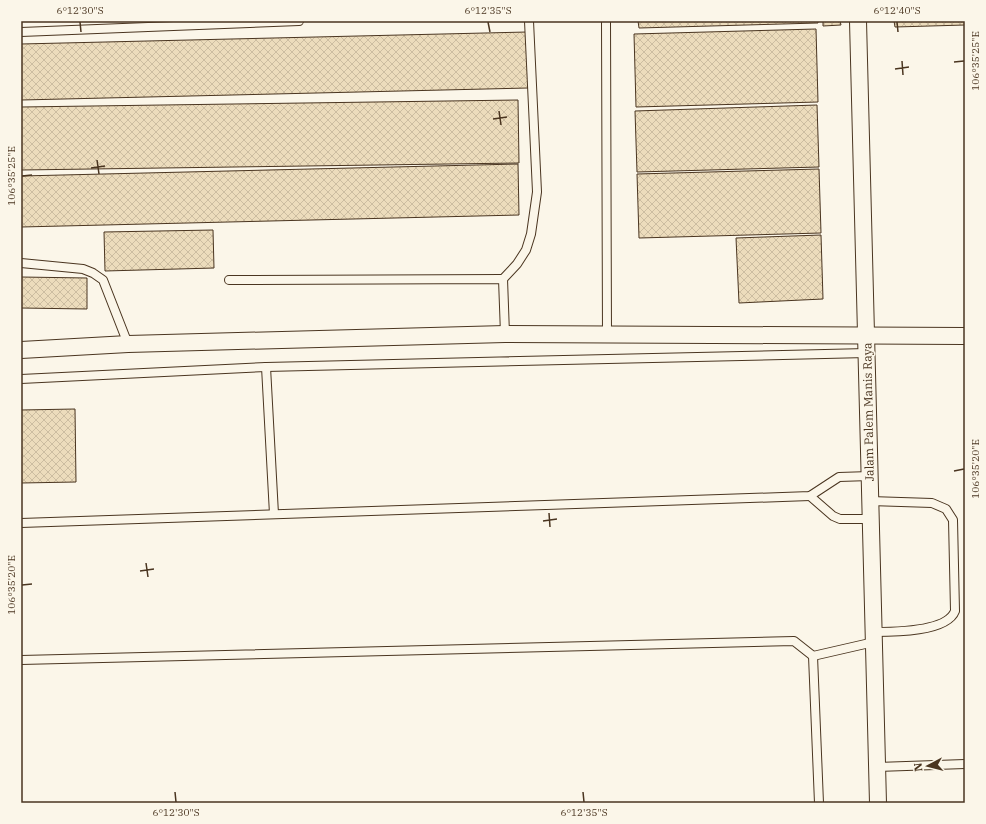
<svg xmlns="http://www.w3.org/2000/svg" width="986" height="824" viewBox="0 0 986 824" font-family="'IBM Plex Serif',serif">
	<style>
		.building { fill: url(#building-cross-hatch); stroke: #4a3520 }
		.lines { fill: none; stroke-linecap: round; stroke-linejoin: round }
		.service-casing { stroke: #4a3520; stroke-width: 10 }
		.minor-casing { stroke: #4a3520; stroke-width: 18 }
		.service { stroke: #fbf6e9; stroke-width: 8 }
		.minor { stroke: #fbf6e9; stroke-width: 16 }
		.ticks { fill: none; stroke: #4a3520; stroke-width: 1.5 }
		.labels { text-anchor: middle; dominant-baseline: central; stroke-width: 3; stroke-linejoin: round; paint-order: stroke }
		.street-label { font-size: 12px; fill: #4a3520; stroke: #fbf6e9 }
		.neatline { fill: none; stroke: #4a3520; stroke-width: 1.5 }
		.ticks-label { font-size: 10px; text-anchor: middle; fill: #4a3520 }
	</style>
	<defs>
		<pattern id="building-cross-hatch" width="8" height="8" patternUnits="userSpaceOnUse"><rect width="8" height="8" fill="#ecdcbc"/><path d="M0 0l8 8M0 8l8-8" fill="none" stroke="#ccbda1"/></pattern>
	</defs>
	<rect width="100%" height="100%" fill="#fbf6e9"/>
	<g class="building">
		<polygon points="638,21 818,21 818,23 639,28"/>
		<polygon points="823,21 840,21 841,25 823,26"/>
		<polygon points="894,21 965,21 965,25 895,27"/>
		<polygon points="816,29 818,102 636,107 634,34"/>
		<polygon points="527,32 528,88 21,100 21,44"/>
		<polygon points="518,100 519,163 21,170 21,107"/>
		<polygon points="817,105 819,167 637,172 635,111"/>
		<polygon points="518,164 519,215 21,227 21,176"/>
		<polygon points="819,169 821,233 639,238 637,174"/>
		<polygon points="213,230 214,268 105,271 104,232"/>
		<polygon points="821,235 823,299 739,303 736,238"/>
		<polygon points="21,277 87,278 87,309 21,308"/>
		<polygon points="75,409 76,482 21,483 21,410"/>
	</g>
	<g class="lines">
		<g class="service-casing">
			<g id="service">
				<polyline points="606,21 607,335"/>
				<polyline points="21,32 299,21"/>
				<polyline points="21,263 83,269 93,273 103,280 128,344"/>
				<polyline points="503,279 517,264 526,250 531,234 537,192 529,21"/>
				<polyline points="229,280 503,279 505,334"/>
				<polyline points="266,367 274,514"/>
				<polyline points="21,379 266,367 867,353"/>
				<polyline points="810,496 833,516 840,519 871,519"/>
				<path d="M870,501L932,503L946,509L953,520L955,611C947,632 894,632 874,632"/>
				<polyline points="21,523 810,496 839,477 870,476"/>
				<polyline points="813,656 874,642"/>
				<polyline points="21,660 794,641 813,656 819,803"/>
				<polyline points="877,767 965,764"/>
			</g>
		</g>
		<g class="minor-casing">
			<g id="minor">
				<polyline points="858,21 878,803"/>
				<polyline points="21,350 128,344 505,334 965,336"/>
			</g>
		</g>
		<use href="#service" class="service"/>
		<use href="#minor" class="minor"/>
	</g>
	<path class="ticks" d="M80,22L81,32M488,22L490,32M897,22L898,32M902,61L903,75M954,62L964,61M895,69L909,67M499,111L501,125M493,119L507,117M97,160L99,174M91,168L105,166M22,176L32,175M954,471L964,469M549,513L550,527M543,521L557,519M146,563L148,577M140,571L154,569M22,585L32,584M175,792L176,802M583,792L584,802"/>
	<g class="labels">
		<g class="street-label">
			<text transform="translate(868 412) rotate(-91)">Jalam Palem Manis Raya</text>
		</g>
	</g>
	<rect width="986" height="824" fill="none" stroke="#fbf6e9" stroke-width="44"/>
	<g transform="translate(928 766) rotate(263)" stroke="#fbf6e9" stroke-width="3" paint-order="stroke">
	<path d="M0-3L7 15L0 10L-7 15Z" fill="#4a3520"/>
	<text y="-6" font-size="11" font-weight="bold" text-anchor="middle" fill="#4a3520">N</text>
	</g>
	<rect x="22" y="22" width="942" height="780" class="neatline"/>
	<g class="ticks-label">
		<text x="80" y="14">6°12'30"S</text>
		<text x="488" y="14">6°12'35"S</text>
		<text x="897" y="14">6°12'40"S</text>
		<text transform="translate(975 61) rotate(-90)" y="4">106°35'25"E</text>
		<text transform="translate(11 176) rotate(-90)" y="4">106°35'25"E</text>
		<text transform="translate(975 469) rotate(-90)" y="4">106°35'20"E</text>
		<text transform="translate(11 585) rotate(-90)" y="4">106°35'20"E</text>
		<text x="176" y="816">6°12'30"S</text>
		<text x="584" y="816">6°12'35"S</text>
	</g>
</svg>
